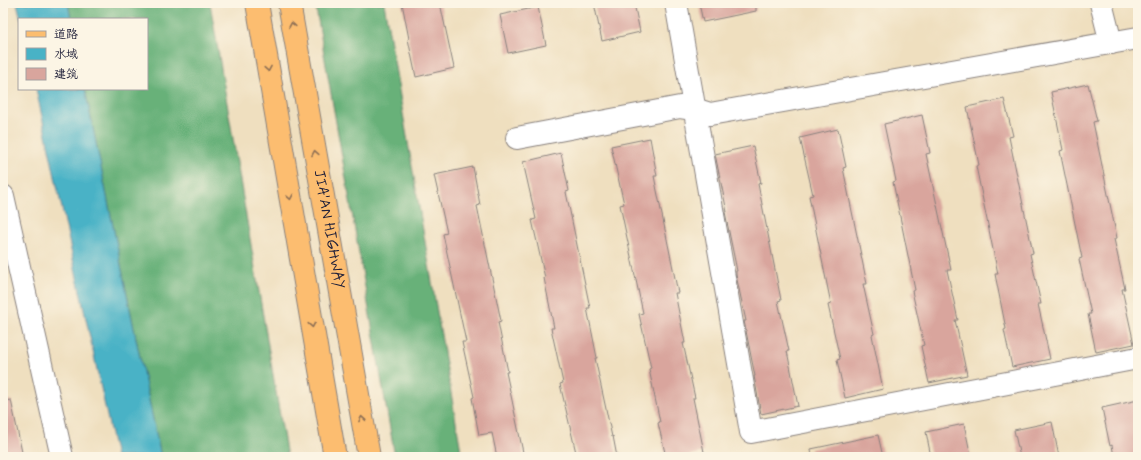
<svg xmlns="http://www.w3.org/2000/svg" width="1141" height="460" viewBox="0 0 1141 460" font-family="Mynerve,'LXGW WenKai TC',sans-serif">
	<style>
		.forest { fill: #67b179; stroke: #446a5a }
		.water { fill: #48b2c6; stroke: #356a80 }
		.building { fill: #d9a59d }
		.lines { fill: none; stroke-linecap: round; stroke-linejoin: round }
		.minor-casing { stroke: #88807d; stroke-width: 24 }
		.major-casing { stroke: #88807d; stroke-width: 24 }
		.minor { stroke: #fff; stroke-width: 22 }
		.major { stroke: #fcbd6f; stroke-width: 22 }
		.oneway { stroke: #8f7055 }
		.labels { text-anchor: middle; dominant-baseline: central; stroke-width: 3; stroke-linejoin: round; paint-order: stroke }
		.street-label { font-size: 15px; fill: #22223b; stroke: #fcf5e5 }
	</style>
	<rect width="100%" height="100%" fill="#fcf5e5"/>
	<filter id="ink" filterUnits="userSpaceOnUse"><feTurbulence type="fractalNoise" baseFrequency=".025" numOctaves="2"/><feDisplacementMap in="SourceGraphic" scale="8" xChannelSelector="R" yChannelSelector="G"/><feConvolveMatrix kernelMatrix="1 2 1 2 8 2 1 2 1" color-interpolation-filters="sRGB"/></filter>
	<filter id="wash" filterUnits="userSpaceOnUse"><feTurbulence type="fractalNoise" baseFrequency=".012" numOctaves="4" result="noise"/><feDisplacementMap in="SourceGraphic" scale="16" xChannelSelector="R" yChannelSelector="G"/><feGaussianBlur stdDeviation="0.9" result="paint"/><feColorMatrix in="noise" values="0 0 0 0 0 0 0 0 0 0 0 0 0 0 0 0 0 1.4 0 .05"/><feComposite in="paint" operator="in"/></filter>
	<g filter="url(#wash)">
		<rect width="100%" height="100%" fill="#efdfbf"/>
		<g class="forest">
			<polygon points="68,3 210,3 287,457 161,457 139,353 85,89 147,89 147,19 71,19"/>
			<polygon points="315,3 384,3 462,457 395,457"/>
		</g>
		<g class="water">
			<polygon points="17,3 68,3 71,19 21,19"/>
			<polygon points="36,89 85,89 139,353 161,457 116,457"/>
		</g>
		<g id="blocks">
			<g class="building">
				<polygon points="402,3 440,3 454,68 416,77 408,39 409,39"/>
				<polygon points="594,3 634,3 640,32 602,41"/>
				<polygon points="699,3 756,3 756,11 703,22"/>
				<polygon points="538,7 546,45 508,53 500,15"/>
				<polygon points="1088,84 1097,121 1093,122 1117,238 1114,239 1125,289 1122,289 1134,344 1096,352 1088,314 1091,314 1079,259 1082,258 1060,151 1063,150 1051,92"/>
				<polygon points="1004,99 1013,136 1009,137 1033,253 1030,254 1041,304 1038,304 1050,359 1012,367 1004,330 1006,329 995,274 998,274 976,166 979,165 967,107"/>
				<polygon points="922,115 930,153 926,154 951,270 947,270 958,320 955,320 967,375 929,383 921,346 924,345 912,291 915,290 893,182 896,181 884,124"/>
				<polygon points="838,129 846,167 843,168 867,284 863,284 874,334 872,335 883,389 845,398 837,360 840,359 828,305 831,304 809,196 813,195 800,138"/>
				<polygon points="650,138 657,176 654,176 678,293 675,293 685,343 683,343 695,398 693,398 704,452 683,457 666,457 658,423 660,422 649,369 651,368 639,314 643,313 620,205 624,204 611,146"/>
				<polygon points="753,146 761,183 758,184 781,300 778,301 789,351 787,351 798,406 761,414 754,376 755,376 744,321 746,321 736,275 736,271 737,271 725,212 727,212 715,154"/>
				<polygon points="561,153 569,191 566,192 590,308 587,308 597,358 595,358 612,437 613,436 617,457 577,457 560,384 563,383 551,328 554,328 544,278 545,278 532,220 536,219 523,162"/>
				<polygon points="473,167 480,205 477,206 501,321 498,322 508,372 506,372 524,457 497,457 492,433 479,435 472,398 474,397 462,342 466,342 443,234 447,233 434,175"/>
				<polygon points="11,400 23,457 3,457 3,401"/>
				<polygon points="1138,400 1138,457 1114,457 1112,445 1110,446 1102,408"/>
				<polygon points="1052,422 1059,457 1020,457 1014,430"/>
				<polygon points="964,424 971,457 931,457 926,432"/>
				<polygon points="878,435 883,457 812,457 811,449"/>
			</g>
		</g>
	</g>
	<g filter="url(#ink)">
		<use href="#blocks" fill-opacity="0" stroke="#88807d" stroke-width="1"/>
		<g class="lines">
			<g class="minor-casing">
				<g id="minor">
					<polyline points="676,3 751,432 1138,358"/>
					<polyline points="1101,3 1111,43"/>
					<polyline points="517,138 680,107 694,109 710,114 1138,38"/>
					<polyline points="3,196 62,457"/>
				</g>
			</g>
			<g class="major-casing">
				<g id="major">
					<polyline points="257,3 335,457"/>
					<path id="s1" d="M289,3L369,457"/>
				</g>
			</g>
			<use href="#minor" class="minor"/>
			<use href="#major" class="major"/>
		</g>
		<defs><path id="oneway-chevron" d="M-2-3.5L2.5 0L-2 3.5" fill="none" stroke-width="1.6" stroke-linecap="round" stroke-linejoin="round"/></defs>
		<g class="oneway">
			<use href="#oneway-chevron" transform="translate(292 25) rotate(-100)"/>
			<use href="#oneway-chevron" transform="translate(268 69) rotate(80)"/>
			<use href="#oneway-chevron" transform="translate(315 153) rotate(-100)"/>
			<use href="#oneway-chevron" transform="translate(290 197) rotate(80)"/>
			<use href="#oneway-chevron" transform="translate(312 325) rotate(80)"/>
			<use href="#oneway-chevron" transform="translate(362 419) rotate(-100)"/>
		</g>
	</g>
	<g class="labels">
		<g class="street-label">
			<text stroke="none"><textPath href="#s1" startOffset="230">JIA'AN HIGHWAY</textPath></text>
		</g>
	</g>
	<rect width="1141" height="460" fill="none" stroke="#fcf5e5" stroke-width="16"/>
	<rect x="18" y="18" width="130" height="72" fill="#fcf5e5" stroke="#a5a1a1"/>
	<rect x="26" y="31" width="20" height="6" fill="#fcbd6f" stroke="#a5a1a1"/>
	<text x="54" y="38" font-size="12" fill="#22223b">道路</text>
	<rect x="26" y="48" width="20" height="12" fill="#48b2c6" stroke="#a5a1a1"/>
	<text x="54" y="58" font-size="12" fill="#22223b">水域</text>
	<rect x="26" y="68" width="20" height="12" fill="#d9a59d" stroke="#a5a1a1"/>
	<text x="54" y="78" font-size="12" fill="#22223b">建筑</text>
</svg>
